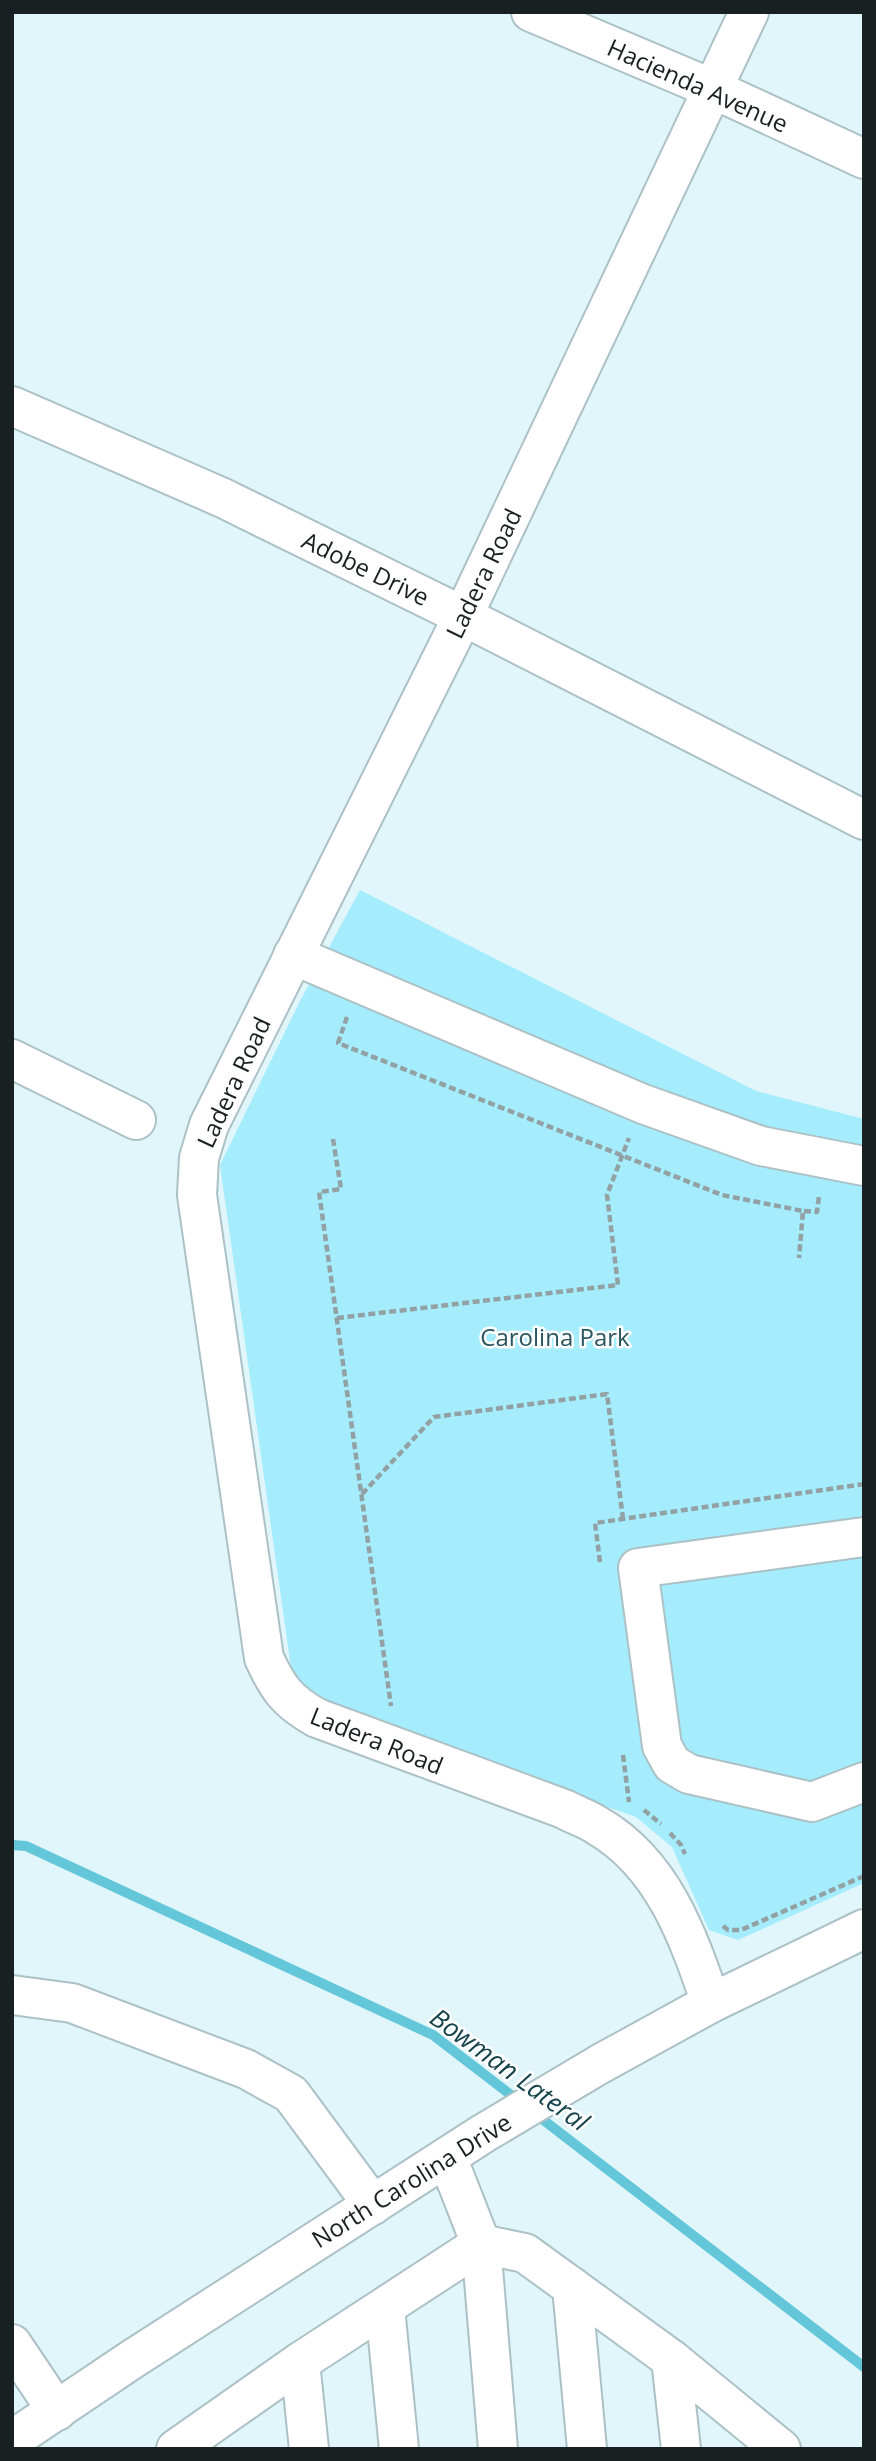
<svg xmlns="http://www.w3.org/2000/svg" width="876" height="2461" viewBox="0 0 876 2461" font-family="'Open Sans',sans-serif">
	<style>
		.green { fill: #a5edfc }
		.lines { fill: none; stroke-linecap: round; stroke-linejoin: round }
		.stream { stroke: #63c6d9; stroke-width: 10 }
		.minor-casing { stroke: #acc1c6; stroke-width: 42 }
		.major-casing { stroke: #acc1c6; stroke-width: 42 }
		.path { stroke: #91a1a4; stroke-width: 4.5; stroke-dasharray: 7 3.5; stroke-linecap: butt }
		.minor { stroke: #fff; stroke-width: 38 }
		.major { stroke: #fff; stroke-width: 38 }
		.labels { text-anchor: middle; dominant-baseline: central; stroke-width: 5; stroke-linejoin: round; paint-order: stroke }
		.street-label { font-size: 24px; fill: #182021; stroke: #fefefe }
		.park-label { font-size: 24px; fill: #2a565f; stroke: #fefefe }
		.water-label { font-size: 26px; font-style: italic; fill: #15434b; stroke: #fefefe }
	</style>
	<rect width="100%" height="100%" fill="#e0f6fa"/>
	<polygon class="green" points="360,890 756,1091 864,1119 864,1883 738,1940 709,1930 672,1847 636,1817 336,1711 293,1682 220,1165 301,999"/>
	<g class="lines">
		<polyline class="stream" points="12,1845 26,1846 433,2035 864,2367"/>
		<g class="minor-casing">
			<g id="minor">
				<polyline points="531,12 713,89 864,159"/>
				<polyline points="12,406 223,498 463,616 864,820"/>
				<polyline points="293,955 643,1104 761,1146 864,1166"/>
				<polyline points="12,1059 136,1120"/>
				<polyline points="864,1537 638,1568 662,1746 672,1764 689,1774 812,1802 864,1782"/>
				<polyline points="12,1995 72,2003 246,2069 291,2094 373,2205"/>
				<path d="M711,2003C688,1936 663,1864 598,1826C588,1819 575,1815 564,1809L317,1718C288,1702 278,1689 264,1658L197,1195L199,1158L209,1125L463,616L749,12"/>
				<polyline points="447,2157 481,2244 498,2449"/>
				<polyline points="572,2287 587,2449"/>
				<polyline points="385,2308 399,2449"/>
				<polyline points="12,2344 57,2411"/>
				<polyline points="671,2359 681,2449"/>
				<polyline points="300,2362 309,2449"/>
				<polyline points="176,2449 300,2362 481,2244 525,2253 671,2359 781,2449"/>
			</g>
		</g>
		<g class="major-casing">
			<polyline id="major" points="12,2440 131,2360 484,2133 600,2064 711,2003 864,1929"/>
		</g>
		<g class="path">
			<polyline points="347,1017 338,1043 722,1195 803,1211 799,1258"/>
			<polyline points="333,1139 341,1189 319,1192 391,1706"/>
			<polyline points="804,1211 817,1212 819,1196"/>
			<polyline points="337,1318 618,1285 607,1195 629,1138"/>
			<polyline points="362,1494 434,1417 607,1394 623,1519"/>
			<polyline points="600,1562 595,1523 864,1484"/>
			<polyline points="623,1755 629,1802"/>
			<polyline points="644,1810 661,1824"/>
			<polyline points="670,1833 681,1845 685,1854"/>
			<polyline points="723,1926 728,1930 741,1930 864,1876"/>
		</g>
		<use href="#minor" class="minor"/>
		<use href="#major" class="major"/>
	</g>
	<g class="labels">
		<g class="street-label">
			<text transform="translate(698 85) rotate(24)">Hacienda Avenue</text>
			<text transform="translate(366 568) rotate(26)">Adobe Drive</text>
			<text transform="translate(483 573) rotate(-64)">Ladera Road</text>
			<text transform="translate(233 1082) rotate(-65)">Ladera Road</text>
			<text transform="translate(377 1740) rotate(22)">Ladera Road</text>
			<text transform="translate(411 2180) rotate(-32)">North Carolina Drive</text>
		</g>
		<g class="park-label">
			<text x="555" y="1336">Carolina Park</text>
		</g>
		<g class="water-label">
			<text transform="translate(510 2069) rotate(36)">Bowman Lateral</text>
		</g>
	</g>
	<rect width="876" height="2461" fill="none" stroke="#182021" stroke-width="28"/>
</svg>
